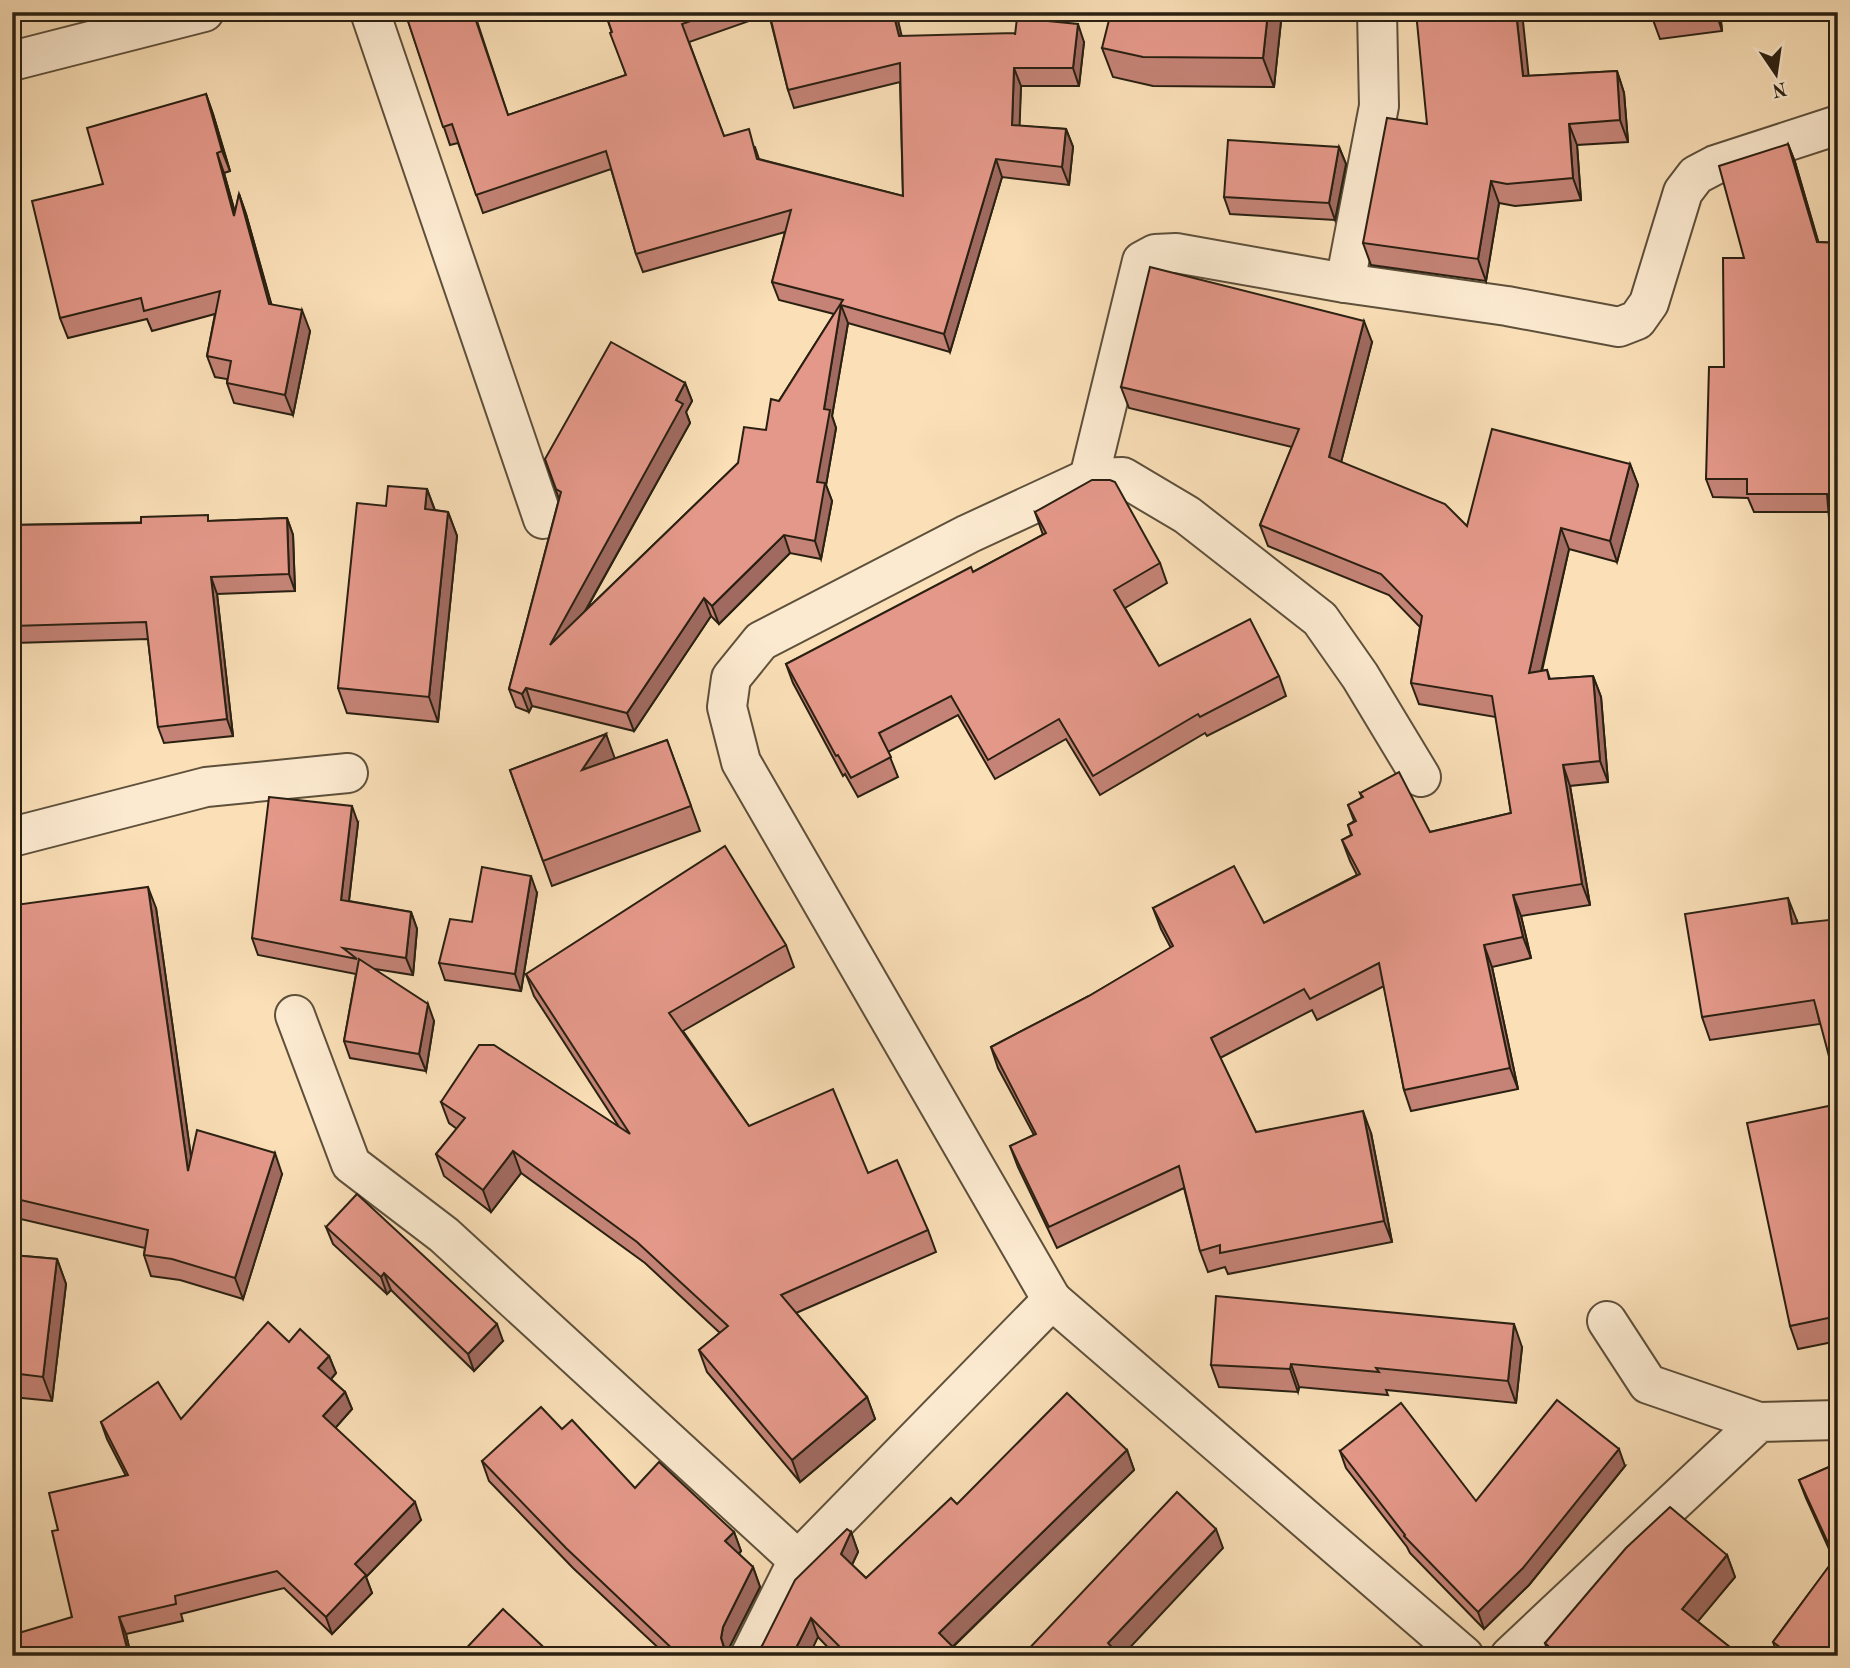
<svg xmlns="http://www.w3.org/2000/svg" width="1850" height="1668" viewBox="0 0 1850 1668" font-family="'Old Standard TT',serif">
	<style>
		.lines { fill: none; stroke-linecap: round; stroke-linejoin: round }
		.minor-casing { stroke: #5e503b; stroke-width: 42 }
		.minor { stroke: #fcead0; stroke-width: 38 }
		.wall { fill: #c48376; stroke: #2a2012; stroke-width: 2; fill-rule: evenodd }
		.shaded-wall { fill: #a06a60; stroke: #2a2012; stroke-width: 2 }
		.building { fill: #e49889; stroke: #2a2012; stroke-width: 2 }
	</style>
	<rect width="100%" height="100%" fill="#fadfb7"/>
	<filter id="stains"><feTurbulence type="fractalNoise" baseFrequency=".00286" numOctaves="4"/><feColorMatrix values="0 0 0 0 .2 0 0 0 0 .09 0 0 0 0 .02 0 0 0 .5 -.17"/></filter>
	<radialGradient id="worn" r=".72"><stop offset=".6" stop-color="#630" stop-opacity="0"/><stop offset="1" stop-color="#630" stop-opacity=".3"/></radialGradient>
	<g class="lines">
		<g class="minor-casing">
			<g id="minor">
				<polyline points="370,12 543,519"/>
				<polyline points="12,61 204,12"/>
				<polyline points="1345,283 1379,106 1377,12"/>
				<polyline points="1089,478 1142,261 1155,254 1176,253 1345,283 1507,306 1619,327 1637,320 1649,303 1683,192 1696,175 1715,165 1838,125"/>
				<polyline points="12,837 206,787 348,773"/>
				<polyline points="295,1015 351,1164 444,1235 798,1560"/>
				<polyline points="1052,1300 741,762 727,707 731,678 761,641 968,534 1089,478 1123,477 1187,515 1320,619 1360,676 1421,777"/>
				<polyline points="1607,1321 1648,1384 1759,1422"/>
				<polyline points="750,1656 798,1560 1052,1300 1464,1656"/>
				<polyline points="1510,1656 1759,1422 1838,1420"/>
			</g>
		</g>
		<use href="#minor" class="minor"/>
	</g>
	<g class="wall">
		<path d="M405,12H474L508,115L626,75L605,12H896L901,36L1084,42L1079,86H1021L1019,126L1066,129L1073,147L1069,185L1002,177L950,352L848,323L832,416L836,428L826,485L832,501L821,559L790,553L719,624L711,616L634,731L532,706L529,712L516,707L509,689L559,499L545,459L685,383L692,401L686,412L690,423L586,610L738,463L766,430L779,401L834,314L779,300L772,282L785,232L643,272L636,254L611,169L483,213L458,143L450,145ZM769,14L788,90L794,108L900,82L903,196L759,159L755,147L724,136L689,42Z"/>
		<polygon points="1282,12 1274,87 1153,86 1113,77 1102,48"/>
		<polygon points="1652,12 1720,12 1722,31 1660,39 1652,17"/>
		<polygon points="1617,71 1624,93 1628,142 1577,145 1581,200 1515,206 1499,203 1486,281 1371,265 1363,243 1427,124 1528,76"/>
		<polygon points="206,94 213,114 230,171 224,173 235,213 239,194 246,214 271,304 310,331 293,415 234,403 227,383 227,379 215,377 207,356 215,314 152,331 147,319 68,338 60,318 103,184"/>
		<polygon points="1788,144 1795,162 1818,242 1838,243 1838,589 1834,578 1829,512 1754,512 1748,498 1713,497 1706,479 1724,367 1744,258"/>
		<polygon points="1339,147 1346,164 1335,220 1230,214 1224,197"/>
		<polygon points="1372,342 1341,462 1467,526 1630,464 1638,485 1617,562 1569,549 1542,671 1547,670 1550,679 1593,676 1601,697 1608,782 1570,786 1590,905 1521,916 1531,958 1492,967 1518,1089 1411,1111 1404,1090 1384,986 1317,1020 1312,1010 1220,1058 1256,1132 1371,1133 1392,1242 1228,1274 1225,1267 1208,1272 1200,1251 1184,1188 1057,1248 1018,1167 1010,1146 1034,1135 998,1068 991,1047 1089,996 1171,948 1161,929 1153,908 1264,923 1357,875 1350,861 1342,840 1351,835 1348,825 1354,821 1348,805 1362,798 1360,793 1430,832 1511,813 1496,717 1419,704 1411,683 1420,627 1389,595 1268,546 1260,525 1292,447 1129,408 1121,387"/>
		<polygon points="427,489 435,510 448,512 457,536 438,722 347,713 338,688 386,506"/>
		<polygon points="1035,512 1160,563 1167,583 1125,608 1159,666 1279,676 1286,696 1207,736 1205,733 1100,795 1066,739 995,779 958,715 888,752 898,777 858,797 845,774 843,776 793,683 786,664 973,572 1043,535"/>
		<polygon points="287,518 293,535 295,591 217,594 233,736 164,743 158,727 148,639 14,643 17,665 12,666 12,525 210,521"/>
		<polygon points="606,734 614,759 667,740 700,831 552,886 510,770"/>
		<polygon points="358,823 349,901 411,912 417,929 413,975 375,969 434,1021 426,1071 350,1058 344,1041 356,974 258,955 252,938"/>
		<polygon points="15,884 19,904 156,908 191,1158 282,1174 243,1299 180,1280 151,1276 144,1255 145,1248 12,1217 12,1115 16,1116"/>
		<polygon points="537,893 521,991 445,980 439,963 472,922"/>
		<polygon points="1797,921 1820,1024 1710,1040 1702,1017"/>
		<polygon points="786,945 794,967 683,1031 749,1126 868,1173 928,1230 936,1252 796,1313 867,1397 875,1419 800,1482 707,1372 699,1350 720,1333 645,1263 521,1173 491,1212 444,1176 436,1154 457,1129 449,1123 441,1102 619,1127 534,996 526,974"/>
		<polygon points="1838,1104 1838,1341 1798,1349 1790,1326"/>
		<polygon points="326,1227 503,1341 474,1371 391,1290 387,1294 333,1244"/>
		<polygon points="12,1255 57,1259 66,1284 52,1401 12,1397"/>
		<polygon points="289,1342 329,1356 336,1373 331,1379 345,1392 352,1409 335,1428 421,1520 366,1577 372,1593 332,1634 284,1588 181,1614 183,1621 126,1634 131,1656 12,1656 72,1617 58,1530 126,1476 107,1439 101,1422 181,1419"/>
		<polygon points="1522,1347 1516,1403 1386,1390 1388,1395 1299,1387 1298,1392 1219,1387 1211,1365"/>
		<polygon points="562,1429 635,1488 734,1532 741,1551 739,1554 753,1567 760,1587 730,1646 729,1653 733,1656 667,1656 573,1568 489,1481 482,1461"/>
		<polygon points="1127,1450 1134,1470 953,1647 962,1656 836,1656 818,1637 754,1655 762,1646 851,1532 858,1552 852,1565 866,1578 957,1504"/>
		<polygon points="1340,1451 1476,1501 1625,1466 1529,1585 1484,1629 1410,1553 1407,1547 1346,1468"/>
		<polygon points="1838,1463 1838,1656 1778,1656 1773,1642 1834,1560 1806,1498 1799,1480"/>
		<polygon points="1727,1555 1735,1577 1697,1621 1741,1656 1549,1656 1545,1643"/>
	</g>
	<g class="shaded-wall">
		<polygon points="893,12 896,12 906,54 899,36"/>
		<polygon points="1268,12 1282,12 1274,87 1263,58"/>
		<polygon points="1516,12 1522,12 1531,98 1523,76"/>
		<polygon points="1716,12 1720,12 1722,31"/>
		<polygon points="1078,24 1084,42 1079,86 1073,68"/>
		<polygon points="1014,68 1021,86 1019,143 1012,125"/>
		<polygon points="1617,71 1624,93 1628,142 1620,120"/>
		<polygon points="206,94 213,114 230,171 222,151"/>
		<polygon points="1569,124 1577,145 1581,200 1573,178"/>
		<polygon points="1066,129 1073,147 1069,185 1062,167"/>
		<polygon points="1788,144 1795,162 1824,261 1817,242"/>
		<polygon points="1339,147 1346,164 1335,220 1329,203"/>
		<polygon points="217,153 224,173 242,237 234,216"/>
		<polygon points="996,159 1002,177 950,352 944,334"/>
		<polygon points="1491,181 1499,203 1486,281 1478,259"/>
		<polygon points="239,194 246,214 277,324 269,304"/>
		<polygon points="841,305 848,323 832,416 836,428 826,485 832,501 821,559 815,541 817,482 824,409"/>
		<polygon points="302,310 310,331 293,415 285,395"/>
		<polygon points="1364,321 1372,342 1337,478 1329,457"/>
		<polygon points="685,383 692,401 686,412 690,423 556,663 550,645"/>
		<polygon points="1630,464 1638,485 1617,562 1610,541"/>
		<polygon points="427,489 436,514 425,509"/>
		<polygon points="448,512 457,536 438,722 429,697"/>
		<polygon points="287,518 293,535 295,591 289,574"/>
		<polygon points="1561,528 1569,549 1536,694 1529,673"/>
		<polygon points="784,535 790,553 719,624 712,606"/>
		<polygon points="211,577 217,594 233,736 227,719"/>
		<polygon points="704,598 711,616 634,731 627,713"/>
		<polygon points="12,638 14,643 17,665 12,653"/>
		<polygon points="1593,676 1601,697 1608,782 1600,761"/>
		<polygon points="526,688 532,706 529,712 522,694"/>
		<polygon points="606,734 615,759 582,770"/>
		<polygon points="1563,765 1570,786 1590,905 1582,884"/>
		<polygon points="352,806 358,823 347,917 341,900"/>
		<polygon points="531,876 537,893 521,991 515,974"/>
		<polygon points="12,877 15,884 24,926 16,905 12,886"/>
		<polygon points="148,887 156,908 196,1192 188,1171"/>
		<polygon points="1513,895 1521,916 1531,958 1523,937"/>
		<polygon points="1788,898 1797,921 1801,947 1792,924"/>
		<polygon points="411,912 417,929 413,975 406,958"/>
		<polygon points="1484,945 1492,967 1518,1089 1510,1068"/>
		<polygon points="428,1004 434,1021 426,1071 419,1054"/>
		<polygon points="1363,1111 1371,1133 1392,1242 1384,1221"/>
		<polygon points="513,1151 521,1173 491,1212 483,1190"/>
		<polygon points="275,1153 282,1174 243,1299 235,1278"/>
		<polygon points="57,1259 66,1284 52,1401 43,1377"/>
		<polygon points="384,1273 391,1290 387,1294 381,1277"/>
		<polygon points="497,1324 503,1341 474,1371 468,1354"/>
		<polygon points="1514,1324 1522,1347 1516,1403 1508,1381"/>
		<polygon points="329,1356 336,1373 325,1386 318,1368"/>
		<polygon points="1291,1364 1299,1387 1298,1392 1290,1369"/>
		<polygon points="345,1392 352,1409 330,1434 323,1416"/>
		<polygon points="867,1397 875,1419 800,1482 792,1460"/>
		<polygon points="1619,1449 1625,1466 1529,1585 1484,1629 1478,1612"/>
		<polygon points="1127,1450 1134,1470 946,1653 939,1633"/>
		<polygon points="415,1502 421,1520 366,1577 372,1593 332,1634 326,1617 355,1564"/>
		<polygon points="1216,1529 1223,1548 1122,1656 1113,1656 1108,1643"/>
		<polygon points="734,1532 741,1551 732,1561 725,1541"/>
		<polygon points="851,1532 858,1552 848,1573 841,1554"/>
		<polygon points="1727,1555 1735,1577 1690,1631 1682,1609"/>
		<polygon points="753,1567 760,1587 730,1646 729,1656 727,1656 721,1638 723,1627"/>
		<polygon points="119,1617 126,1634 131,1656 129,1656"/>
		<polygon points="811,1618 818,1637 809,1656 792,1656"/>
	</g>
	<g class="building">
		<polygon points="405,12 473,12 508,115 626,75 610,33 612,32 605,12 716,12 682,24 724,136 749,129 757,159 903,196 900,63 788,90 769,12 893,12 899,36 1015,33 1015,35 1017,18 1078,24 1073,68 1014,68 1012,125 1066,129 1062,167 996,159 944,334 841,305 824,409 830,410 817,482 825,483 815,541 784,535 712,606 704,598 627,713 526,688 522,694 509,689 561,492 556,489 545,459 611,342 685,383 676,400 683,404 550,645 738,463 744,427 766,430 771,399 779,401 843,300 772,282 791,210 636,254 606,151 476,195 452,124 443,127"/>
		<polygon points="1111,12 1268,12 1263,58 1143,57 1102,48"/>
		<polygon points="1416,12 1516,12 1523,76 1617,71 1620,120 1569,124 1573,178 1507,184 1491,181 1478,259 1363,243 1387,118 1427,124"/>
		<polygon points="1652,12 1692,12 1652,17"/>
		<polygon points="206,94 222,151 217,153 234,216 239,194 269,304 302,310 285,395 227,383 231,361 207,356 220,291 144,311 141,298 60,318 32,201 103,184 87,128"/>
		<polygon points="1228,140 1339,147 1329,203 1224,197"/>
		<polygon points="1788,144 1817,242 1838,243 1838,577 1834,578 1827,494 1747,494 1747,479 1706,479 1709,367 1724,367 1723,258 1744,258 1719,166"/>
		<polygon points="1150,267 1364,321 1329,457 1445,504 1467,526 1492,429 1630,464 1610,541 1561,528 1529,673 1547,670 1549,679 1593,676 1600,761 1563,765 1582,884 1513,895 1523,937 1484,945 1510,1068 1404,1090 1379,963 1310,999 1304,989 1211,1038 1256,1132 1363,1111 1384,1221 1220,1253 1220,1245 1200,1251 1179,1166 1049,1227 1010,1146 1036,1134 991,1047 1089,996 1173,946 1153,908 1234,866 1264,923 1360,874 1342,840 1352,835 1348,825 1356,821 1348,805 1363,797 1360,793 1399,772 1430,832 1511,813 1492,696 1411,683 1422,616 1381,574 1260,525 1299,429 1121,387"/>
		<polygon points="1092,480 1110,480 1115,482 1160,563 1114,590 1159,666 1250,619 1279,676 1200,717 1198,714 1093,776 1059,719 988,760 951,696 879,733 891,757 851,778 838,755 836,756 786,664 971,567 973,572 1046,533 1035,512"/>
		<polygon points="388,486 427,489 425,509 448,512 429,697 338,688 357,503 386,506"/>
		<polygon points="208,515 208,521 287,518 289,574 211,577 227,719 158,727 146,622 12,626 12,525 141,523 141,517"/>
		<polygon points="606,734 582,770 667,740 691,806 543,861 510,770"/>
		<polygon points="269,797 352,806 341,900 411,912 406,958 343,948 357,959 252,938"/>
		<polygon points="725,846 786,945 669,1013 749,1126 833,1089 868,1173 897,1160 928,1230 781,1295 867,1397 792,1460 699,1350 728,1326 637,1242 513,1151 483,1190 436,1154 465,1118 441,1102 479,1045 494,1045 630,1134 526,974"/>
		<polygon points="482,867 531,876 515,974 439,963 450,919 472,922"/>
		<polygon points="12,886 16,905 148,887 188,1171 197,1130 275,1153 235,1278 172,1259 144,1255 148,1230 12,1198 12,1115 16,1116 12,1094"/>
		<polygon points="1788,898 1792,924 1838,919 1838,1090 1814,1000 1702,1017 1685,914"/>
		<polygon points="359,959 428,1004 419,1054 344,1041"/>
		<polygon points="1838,1104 1838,1316 1790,1326 1747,1123"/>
		<polygon points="357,1194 497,1324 468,1354 384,1273 381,1277 326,1227"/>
		<polygon points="12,1255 57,1259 43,1377 12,1373"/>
		<polygon points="1216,1296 1514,1324 1508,1381 1376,1368 1379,1372 1291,1364 1290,1369 1211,1365"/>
		<polygon points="268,1322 289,1342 300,1329 329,1356 318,1368 345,1392 323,1416 415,1502 355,1564 366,1575 326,1617 277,1571 175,1596 176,1604 119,1617 129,1656 12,1656 12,1635 72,1617 52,1531 58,1530 49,1493 128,1475 101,1422 158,1382 181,1419"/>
		<polygon points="1067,1393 1127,1450 939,1633 962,1656 849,1656 811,1618 792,1656 752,1656 754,1655 762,1646 795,1580 847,1529 851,1532 841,1554 866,1578 951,1498 957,1504"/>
		<polygon points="1557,1400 1619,1449 1523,1568 1478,1612 1404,1536 1405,1535 1340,1451 1401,1403 1476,1501"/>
		<polygon points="541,1407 562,1429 572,1420 635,1488 659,1462 734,1532 725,1541 753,1567 723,1627 721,1638 724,1648 733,1656 680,1656 566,1548 482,1461"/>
		<polygon points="1838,1463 1838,1656 1792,1656 1773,1642 1835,1558 1799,1480"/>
		<polygon points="1177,1492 1216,1529 1108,1643 1120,1656 1022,1656"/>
		<polygon points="1670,1507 1727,1555 1682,1609 1741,1656 1559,1656 1545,1643 1626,1548"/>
		<polygon points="503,1609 553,1656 459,1656"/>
	</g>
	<rect width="1850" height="1668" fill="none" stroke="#fadfb7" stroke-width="42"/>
	<rect x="14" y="14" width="1822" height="1640" fill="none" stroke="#2a2012" stroke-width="3.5"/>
	<rect x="21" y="21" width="1808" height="1626" fill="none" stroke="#2a2012" stroke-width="2"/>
	<g transform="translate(1776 74) rotate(167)" stroke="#fcead0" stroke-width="5" paint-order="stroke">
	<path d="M0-5L12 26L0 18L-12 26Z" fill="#2a2012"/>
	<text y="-10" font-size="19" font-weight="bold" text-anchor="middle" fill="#2a2012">N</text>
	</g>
	<rect width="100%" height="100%" filter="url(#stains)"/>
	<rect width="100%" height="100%" fill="url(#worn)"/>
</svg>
